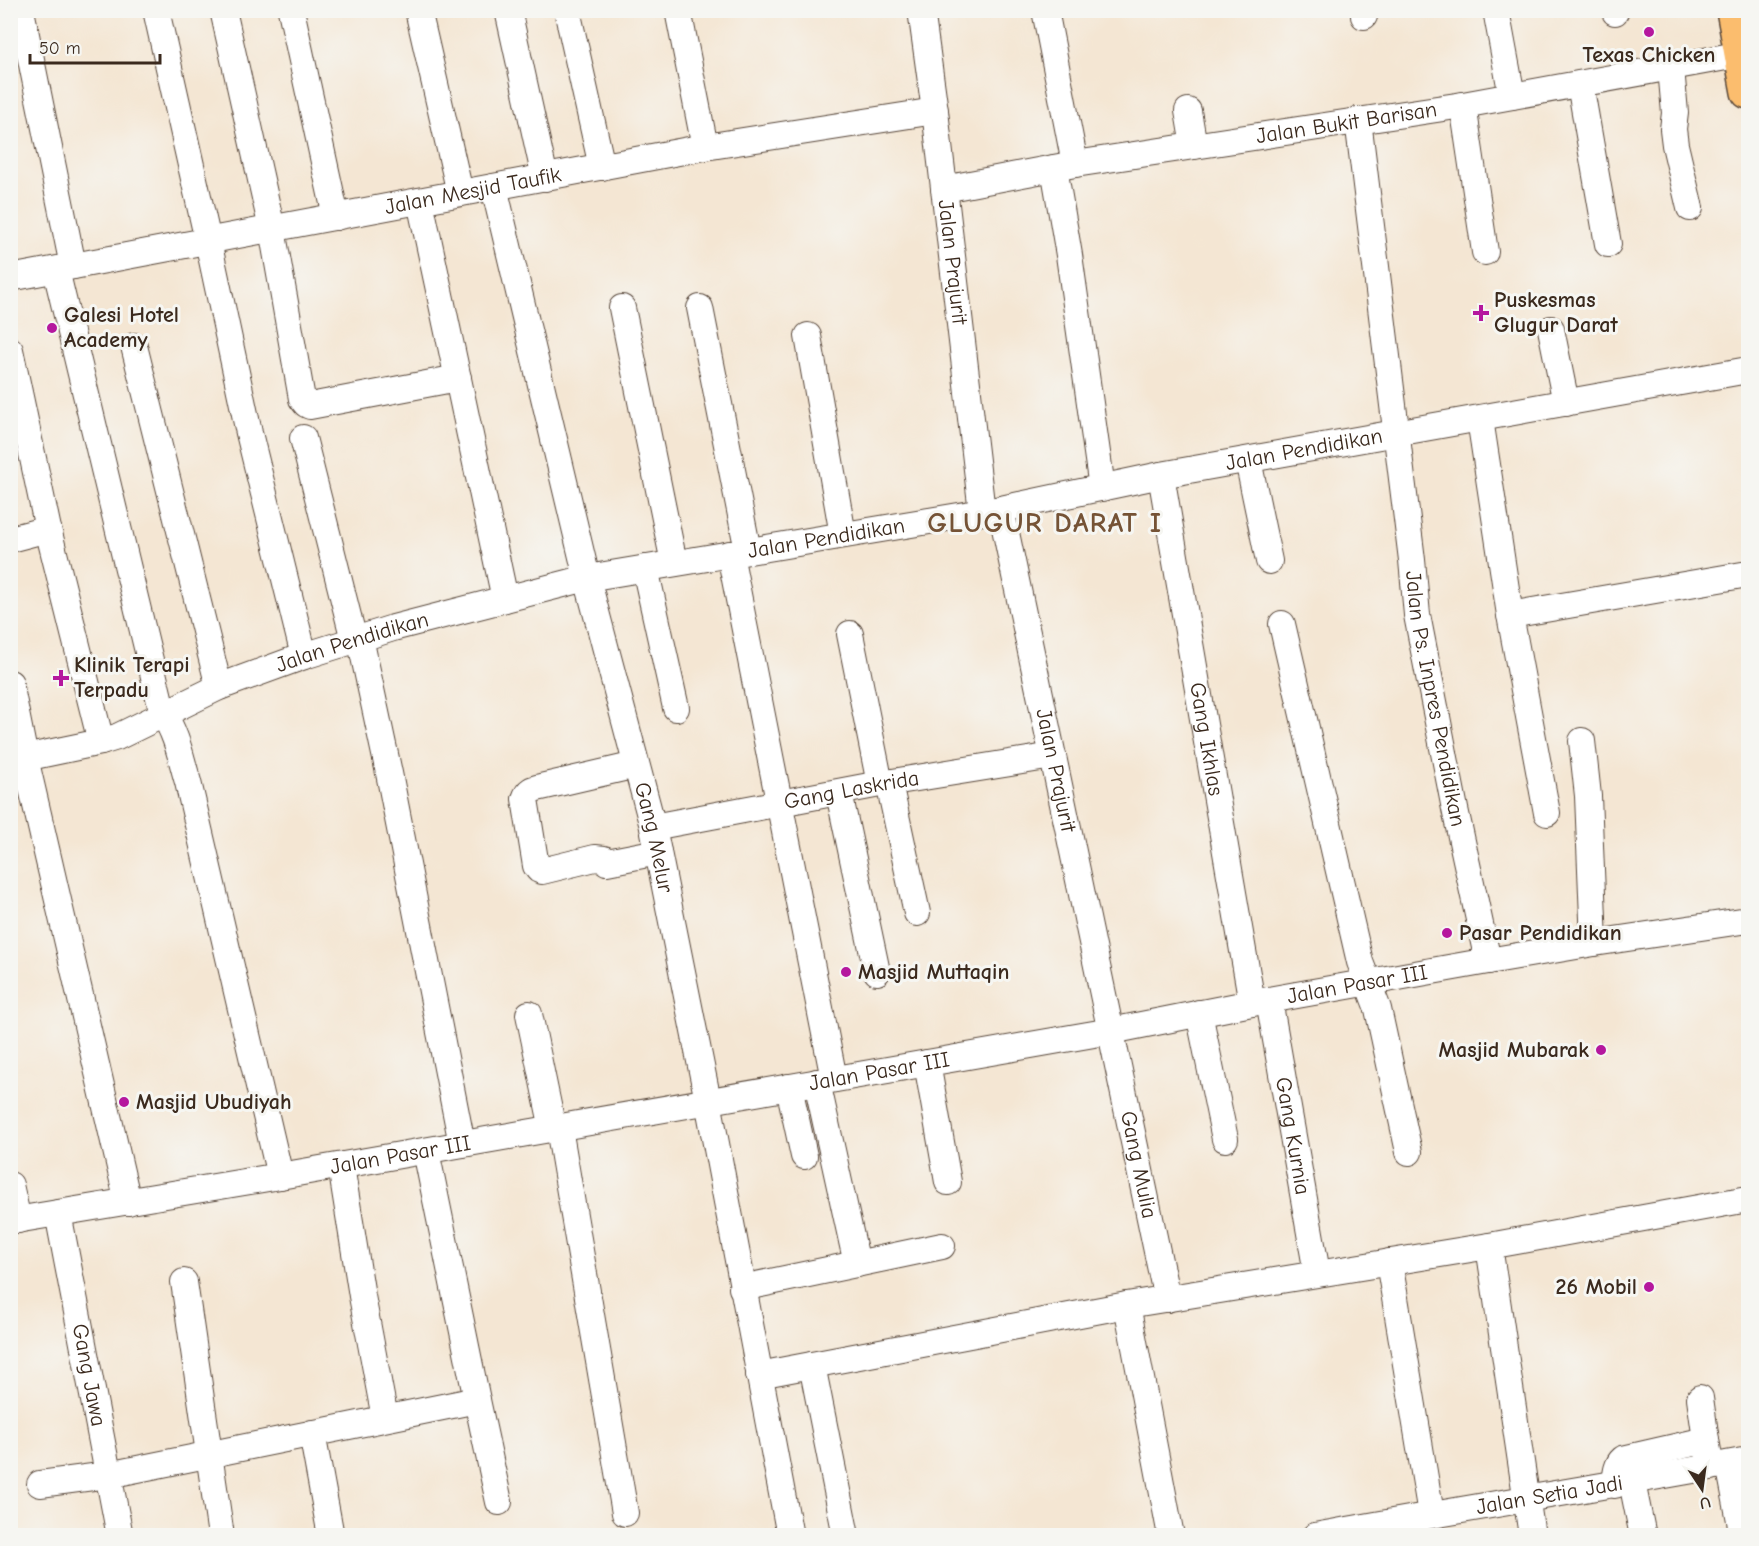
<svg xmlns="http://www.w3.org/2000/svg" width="1759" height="1546" viewBox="0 0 1759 1546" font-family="'Comic Neue',sans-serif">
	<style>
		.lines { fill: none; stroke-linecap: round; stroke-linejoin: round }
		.minor-casing { stroke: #574639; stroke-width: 28 }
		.major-casing { stroke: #574639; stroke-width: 36 }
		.minor { stroke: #fff; stroke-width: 26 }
		.major { stroke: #fbbd6e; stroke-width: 33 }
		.poi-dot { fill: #b5179e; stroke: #f6f6f2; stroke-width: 2 }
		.labels { text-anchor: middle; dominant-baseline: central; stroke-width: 6; stroke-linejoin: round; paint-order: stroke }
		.poi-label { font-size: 22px; font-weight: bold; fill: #3b2a1e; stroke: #f6f6f2; text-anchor: start }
		.street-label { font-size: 22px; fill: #3b2a1e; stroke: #f6f6f2 }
		.district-label { font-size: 28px; font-weight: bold; letter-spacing: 1.5px; fill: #755336; stroke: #f6f6f2 }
	</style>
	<rect width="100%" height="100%" fill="#f6f6f2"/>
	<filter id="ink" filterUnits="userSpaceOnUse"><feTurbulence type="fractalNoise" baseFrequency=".0167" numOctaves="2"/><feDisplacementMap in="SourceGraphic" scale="12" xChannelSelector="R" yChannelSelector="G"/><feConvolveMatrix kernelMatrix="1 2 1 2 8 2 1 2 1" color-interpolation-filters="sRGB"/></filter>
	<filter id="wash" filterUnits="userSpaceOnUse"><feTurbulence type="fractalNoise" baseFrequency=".008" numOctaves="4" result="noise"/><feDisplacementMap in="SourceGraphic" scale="24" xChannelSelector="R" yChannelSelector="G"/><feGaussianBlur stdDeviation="1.35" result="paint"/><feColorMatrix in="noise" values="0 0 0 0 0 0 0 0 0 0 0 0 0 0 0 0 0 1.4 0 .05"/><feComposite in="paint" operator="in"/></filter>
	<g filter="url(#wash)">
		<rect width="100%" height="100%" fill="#f4e6d3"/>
	</g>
	<g filter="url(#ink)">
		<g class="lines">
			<g class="minor-casing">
				<g id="minor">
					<polyline points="21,10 73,266"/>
					<polyline points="156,10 208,241 249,433 304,656"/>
					<polyline points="223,10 272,229 302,399 306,404 310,406 458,378"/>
					<polyline points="291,10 336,217"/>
					<polyline points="418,10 460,193"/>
					<polyline points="508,10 545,178"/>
					<polyline points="567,10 602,167"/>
					<polyline points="678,10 705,147"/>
					<path id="s1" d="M921,10L935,111L982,512"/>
					<polyline points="1045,10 1075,164"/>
					<polyline points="1364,10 1364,16"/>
					<polyline points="1496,10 1512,96"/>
					<polyline points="1615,10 1615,12"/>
					<polyline points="1671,68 1675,113 1673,129 1675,145 1690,208"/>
					<polyline points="1580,84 1608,244"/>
					<polyline points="1463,105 1485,252"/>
					<polyline points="1188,111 1194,146"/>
					<path id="s2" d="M1358,120L1412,560L1417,615L1455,809L1488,961"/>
					<polyline points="1054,168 1069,255 1102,488"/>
					<path id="s3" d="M494,187L587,578L653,827L708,1101L790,1536"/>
					<path id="s4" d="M944,189L1075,164L1463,105L1748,53"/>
					<polyline points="420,201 505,599"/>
					<path d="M56,270L163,714C177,734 181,759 188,782L280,1176"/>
					<path id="s5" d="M10,278L705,147L935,111"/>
					<polyline points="622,308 674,563"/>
					<polyline points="700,308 748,551"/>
					<polyline points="1551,329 1566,403"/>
					<polyline points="808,336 843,535"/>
					<polyline points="134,346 219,687"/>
					<polyline points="10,350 48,529 101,742"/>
					<polyline points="1480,419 1510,615 1547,813"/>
					<polyline points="303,438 354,640"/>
					<polyline points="1248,460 1269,561"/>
					<path id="s6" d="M1161,475L1252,1003"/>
					<path id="s7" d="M1001,509L1167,1299"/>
					<polyline points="10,539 48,529"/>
					<polyline points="730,554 834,1079"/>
					<polyline points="645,568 676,708"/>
					<polyline points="1510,615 1748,574"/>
					<polyline points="1282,624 1360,962 1378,1009 1409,1152"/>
					<polyline points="850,634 880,784"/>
					<polyline points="360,638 389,773 462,1144"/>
					<polyline points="10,683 25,758 128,1202"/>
					<polyline points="1582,741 1588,796 1594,943"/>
					<path id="s8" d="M10,761L101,742L117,737L219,687L304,656L393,628L587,578L1001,509L1161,475L1748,370"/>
					<path d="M636,765L541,787C532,789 528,790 525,799L536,866L539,870L542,871L595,858L604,859L607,862L658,852"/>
					<polyline points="889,783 917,913"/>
					<polyline points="839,793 877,972"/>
					<path id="s9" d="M653,827L880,784L1053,756"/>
					<path id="s10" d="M1269,1000L1317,1273"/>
					<polyline points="1199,1013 1225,1139"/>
					<polyline points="529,1014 553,1129"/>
					<polyline points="927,1063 948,1182"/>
					<polyline points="817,1082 857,1264"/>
					<polyline points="789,1087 804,1156"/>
					<polyline points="559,1128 625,1513"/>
					<polyline points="341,1166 362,1296 385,1418"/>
					<polyline points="10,1185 18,1220"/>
					<path id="s11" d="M58,1213L120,1536"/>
					<path id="s12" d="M10,1221L280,1176L1111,1031L1252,1003L1488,961L1594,943L1748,920"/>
					<polyline points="1489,1246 1532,1536"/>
					<polyline points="1389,1262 1431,1514"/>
					<polyline points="184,1282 221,1536"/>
					<polyline points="742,1288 942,1246"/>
					<polyline points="1127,1305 1171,1536"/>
					<polyline points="812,1365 846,1536"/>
					<polyline points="759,1375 1127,1305 1489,1246 1748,1199"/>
					<polyline points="1700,1398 1706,1440"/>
					<polyline points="477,1400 499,1502"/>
					<polyline points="312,1433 331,1536"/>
					<polyline points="1729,1464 1743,1536"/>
					<polyline points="1632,1482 1643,1536"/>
					<polyline points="40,1484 108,1475 477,1400 426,1151"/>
					<path d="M1615,1485C1616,1476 1616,1465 1623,1459L1706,1440L1711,1467"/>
					<path id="s13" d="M1315,1536C1459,1509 1604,1487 1748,1460"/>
				</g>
			</g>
			<g class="major-casing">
				<polyline id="major" points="1733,10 1748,92"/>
			</g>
			<use href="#minor" class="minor"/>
			<use href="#major" class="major"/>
		</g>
	</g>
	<g class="poi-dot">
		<circle cx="1649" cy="32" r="6"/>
		<path d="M1478 304h6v6h6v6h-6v6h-6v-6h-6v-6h6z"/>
		<circle cx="52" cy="328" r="6"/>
		<path d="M58 669h6v6h6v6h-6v6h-6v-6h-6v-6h6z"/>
		<circle cx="1447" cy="933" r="6"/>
		<circle cx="846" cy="972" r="6"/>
		<circle cx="1601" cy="1050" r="6"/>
		<circle cx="124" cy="1102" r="6"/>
		<circle cx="1649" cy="1287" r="6"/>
	</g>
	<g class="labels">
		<g class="poi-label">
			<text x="1649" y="55" text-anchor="middle">Texas Chicken</text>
			<text x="1494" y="300">Puskesmas<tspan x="1494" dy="25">Glugur Darat</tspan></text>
			<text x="64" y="315">Galesi Hotel<tspan x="64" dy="25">Academy</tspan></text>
			<text x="74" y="665">Klinik Terapi<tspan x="74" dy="25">Terpadu</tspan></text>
			<text x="1459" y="933">Pasar Pendidikan</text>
			<text x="858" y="972">Masjid Muttaqin</text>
			<text x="1589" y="1050" text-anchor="end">Masjid Mubarak</text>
			<text x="136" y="1102">Masjid Ubudiyah</text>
			<text x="1637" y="1287" text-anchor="end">26 Mobil</text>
		</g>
		<g class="street-label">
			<text stroke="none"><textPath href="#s4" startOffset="408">Jalan Bukit Barisan</textPath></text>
			<text stroke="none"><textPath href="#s5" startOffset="471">Jalan Mesjid Taufik</textPath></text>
			<text stroke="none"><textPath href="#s1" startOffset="254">Jalan Prajurit</textPath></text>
			<text stroke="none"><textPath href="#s8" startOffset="1336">Jalan Pendidikan</textPath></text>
			<text stroke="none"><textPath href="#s8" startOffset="850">Jalan Pendidikan</textPath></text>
			<text stroke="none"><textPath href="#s8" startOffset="364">Jalan Pendidikan</textPath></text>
			<text stroke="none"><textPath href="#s2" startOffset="584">Jalan Ps. Inpres Pendidikan</textPath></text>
			<text stroke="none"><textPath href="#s6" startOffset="268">Gang Ikhlas</textPath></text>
			<text stroke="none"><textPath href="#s7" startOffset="267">Jalan Prajurit</textPath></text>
			<text stroke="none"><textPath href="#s9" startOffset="202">Gang Laskrida</textPath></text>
			<text stroke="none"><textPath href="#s3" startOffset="670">Gang Melur</textPath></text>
			<text stroke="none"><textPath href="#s12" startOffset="1368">Jalan Pasar III</textPath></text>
			<text stroke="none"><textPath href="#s12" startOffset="882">Jalan Pasar III</textPath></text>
			<text stroke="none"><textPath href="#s10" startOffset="138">Gang Kurnia</textPath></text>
			<text stroke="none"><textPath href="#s12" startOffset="396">Jalan Pasar III</textPath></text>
			<text stroke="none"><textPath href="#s7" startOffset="670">Gang Mulia</textPath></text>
			<text stroke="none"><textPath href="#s11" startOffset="165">Gang Jawa</textPath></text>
			<text stroke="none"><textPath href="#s13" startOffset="238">Jalan Setia Jadi</textPath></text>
		</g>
		<g class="district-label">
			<text x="1045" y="523">GLUGUR DARAT I</text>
		</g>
	</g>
	<rect width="1759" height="1546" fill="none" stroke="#f6f6f2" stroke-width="36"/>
	<g transform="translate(1702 1489) rotate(167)" stroke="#f6f6f2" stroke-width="4.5" paint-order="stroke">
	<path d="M0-4.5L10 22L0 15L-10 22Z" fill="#3b2a1e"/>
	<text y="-9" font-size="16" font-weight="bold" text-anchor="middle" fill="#3b2a1e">U</text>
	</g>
	<path d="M30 54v9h130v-9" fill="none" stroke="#3b2a1e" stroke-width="3"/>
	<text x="39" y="54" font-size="18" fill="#3b2a1e" stroke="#f6f6f2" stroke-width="4.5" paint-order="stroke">50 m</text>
</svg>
